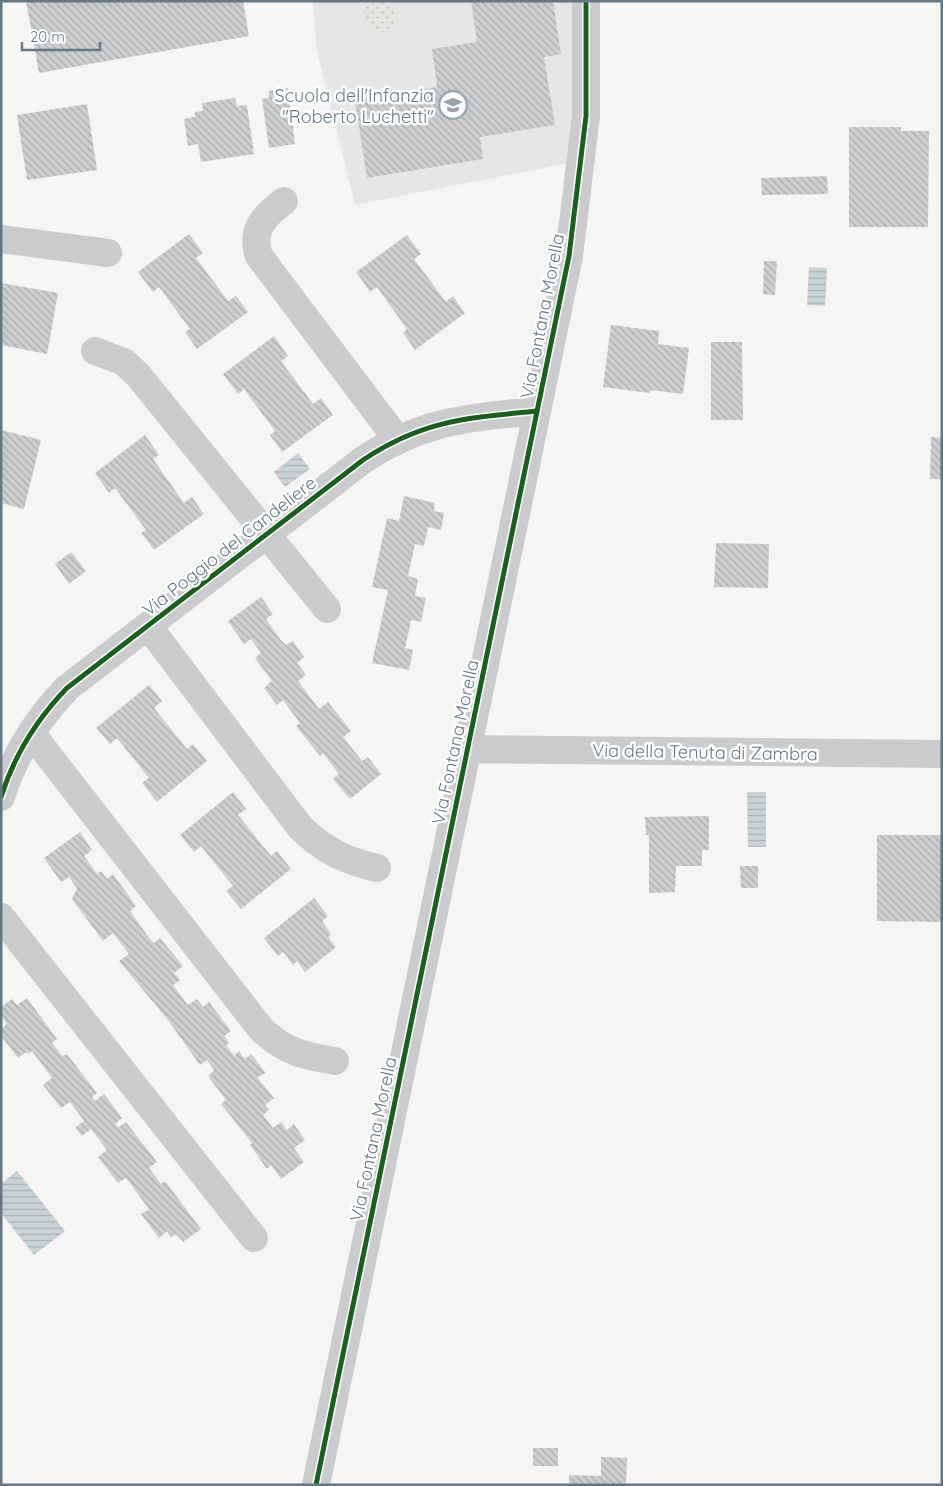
<svg xmlns="http://www.w3.org/2000/svg" width="943" height="1486" viewBox="0 0 943 1486" font-family="Quicksand,sans-serif">
<style>
.built{fill:#e5e7e7}
.grass{fill:url(#grass-dots)}
.water{fill:url(#water-rules)}
.building{fill:url(#building-back-hatch)}
.lines{fill:none;stroke-linecap:round;stroke-linejoin:round}
.minor{stroke:#cacbcc;stroke-width:28}
.cycleway-casing{stroke:#fff;stroke-width:8}
.cycleway{stroke:#1b5e20;stroke-width:5}
.labels{text-anchor:middle;dominant-baseline:central;stroke-width:5;stroke-linejoin:round;paint-order:stroke}
.poi-label{font-size:18px;fill:#667784;stroke:#fff;text-anchor:end}
.street-label{font-size:18px;fill:#667784;stroke:#fff}
</style>
<defs>
<pattern id="grass-dots" width="8" height="8" patternUnits="userSpaceOnUse" patternTransform="scale(1.25)"><rect width="8" height="8" fill="#e4e7e1"/><path d="M2 2h.1M6 6h.1" fill="none" stroke="#bdc0bc" stroke-width="1.8" stroke-linecap="round"/></pattern>
<pattern id="water-rules" width="6" height="5" patternUnits="userSpaceOnUse" patternTransform="scale(1.25)"><rect width="6" height="5" fill="#c9d2d4"/><path d="M0 2.5h6" fill="none" stroke="#a7afb2"/></pattern>
<pattern id="building-back-hatch" width="6" height="6" patternUnits="userSpaceOnUse" patternTransform="scale(1.25)"><rect width="6" height="6" fill="#cccecf"/><path d="M-1 5l2 2M0 0l6 6M5-1l2 2" fill="none" stroke="#a9acae"/></pattern>
</defs>
<rect width="100%" height="100%" fill="#f5f5f4"/>
<path class="built" d="M313,1H578L581,45L569,163L355,205L316,47Z"/>
<circle class="grass" cx="379" cy="16" r="16"/>
<g class="water">
<path d="M809,267L827,268L825,306L807,305Z"/>
<path d="M298,453L310,469L285,487L274,472Z"/>
<path d="M747,792H766V847H748Z"/>
<path d="M17,1171L65,1231L34,1255L1,1213V1184Z"/>
</g>
<g class="building">
<path d="M26,1H243L249,36L39,73Z"/>
<path d="M471,1H553L561,54L544,57L555,125L480,137L483,159L367,178L355,100L437,87L432,49L477,42Z"/>
<path d="M288,88L295,144L269,148L262,99L269,98V91Z"/>
<path d="M235,98L237,106L247,105L254,154L201,162L198,144L188,146L184,119L195,117V112L203,111L202,103Z"/>
<path d="M87,104L97,170L27,180L17,115Z"/>
<path d="M849,127H901V131H929L928,227H849Z"/>
<path d="M827,176L828,194L762,195L761,178Z"/>
<path d="M189,234L203,253L196,258L228,301L236,296L248,312L197,349L185,332L190,329L159,287L153,292L138,272Z"/>
<path d="M407,235L421,254L414,259L446,302L453,296L465,313L415,350L403,333L407,329L377,287L370,292L356,272Z"/>
<path d="M764,261H777L775,295L763,294Z"/>
<path d="M1,283L58,293L47,354L1,345Z"/>
<path d="M611,325L659,331L658,344L689,348L683,394L651,390L650,393L603,387Z"/>
<path d="M274,336L288,356L281,361L313,404L321,398L333,415L282,452L270,435L275,431L244,389L238,394L223,374Z"/>
<path d="M711,342H742L743,420H711Z"/>
<path d="M1,430L41,440L24,509L1,503Z"/>
<path d="M145,435L159,455L153,459L184,503L192,497L204,514L154,550L141,533L146,530L115,488L109,493L95,473Z"/>
<path d="M931,437L942,438V479H930Z"/>
<path d="M404,496L435,503L434,511L444,513L441,530L428,527L424,546L415,544L408,576L418,579L415,596L426,598L421,622L411,620L410,626L405,648L413,650L409,670L372,663L388,590L372,587L387,518L399,521Z"/>
<path d="M716,543L769,544L768,588L714,587Z"/>
<path d="M71,552L86,571L69,584L55,564Z"/>
<path d="M261,597L273,614L266,619L280,639L286,645L293,641L304,657L297,663L306,675L298,681L319,709L328,702L351,731L343,737L362,761L368,757L381,774L350,799L333,779L339,774L323,753L320,756L296,726L300,723L283,700L277,705L264,688L272,681L255,658L261,653L251,639L244,644L228,621Z"/>
<path d="M149,685L162,701L154,708L187,749L193,744L207,761L157,802L142,783L149,778L117,738L110,744L96,728Z"/>
<path d="M233,792L246,809L238,815L271,856L277,851L291,869L241,909L226,891L233,886L201,846L194,852L180,835Z"/>
<path d="M709,816V850H702V866H676L675,892L649,893V835H646L645,817Z"/>
<path d="M80,832L92,850L84,856L97,874L101,871L107,879L113,874L136,906L130,911L149,938L154,943L160,938L183,966L174,973L180,980L173,985L188,1005L197,999L203,1007L209,1002L231,1031L224,1036L229,1043L226,1045L234,1056L239,1051L245,1059L251,1054L266,1073L257,1077L274,1098L265,1105L269,1110L263,1115L273,1128L281,1122L287,1130L294,1124L305,1140L294,1148L304,1162L281,1179L271,1165L267,1169L250,1145L252,1143L221,1104L226,1100L208,1076L214,1070L207,1060L200,1065L168,1020L119,961L129,954L113,933L103,941L72,899L77,888L69,877L61,882L44,858Z"/>
<path d="M877,835H942V922L877,921Z"/>
<path d="M740,866H758V888H741Z"/>
<path d="M314,898L328,916L322,921L331,934L328,937L336,947L305,972L297,961L293,965L283,952L278,956L264,938Z"/>
<path d="M27,998L57,1039L52,1043L62,1056L67,1054L97,1093L92,1097L95,1101L104,1094L122,1118L115,1124L119,1127L126,1122L157,1162L149,1168L161,1184L165,1181L201,1229L183,1242L176,1234L171,1237L167,1231L159,1238L141,1214L149,1209L126,1178L118,1183L98,1157L107,1150L91,1129L82,1136L75,1128L84,1121L70,1102L61,1108L43,1085L52,1078L32,1051L28,1054L26,1052L18,1058L1,1036V1029L7,1024L1,1015V1007L12,999L17,1005Z"/>
<rect x="533" y="1448" width="25" height="18"/>
<path d="M601,1457L627,1458L626,1485H569V1475L601,1476Z"/>
</g>
<g class="lines">
<g class="minor">
<path d="M284,201C264,216 250,230 259,256L397,439"/>
<path d="M1,239L108,253"/>
<path d="M95,351L124,362L138,375L327,609"/>
<path d="M148,626L300,827C323,850 346,861 377,868"/>
<path d="M31,733L261,1029C285,1052 304,1056 335,1061"/>
<path d="M468,749L942,754"/>
<path d="M1,797C14,756 37,719 67,688L363,460C423,420 467,418 537,411"/>
<path d="M1,917L254,1238"/>
<path d="M316,1485L569,256L586,116V1"/>
</g>
<defs>
<g id="cycleway">
<path d="M1,797C14,756 37,719 67,688L363,460C423,420 467,418 537,411"/>
<path d="M316,1485L569,256L586,116V1"/>
</g>
</defs>
<use href="#cycleway" class="cycleway-casing"/>
<use href="#cycleway" class="cycleway"/>
</g>
<defs>
<symbol id="school-ring" viewBox="-11 -11 22 22"><circle r="9.5" fill="#fff" stroke="#98a3ab" stroke-width="1.5"/><path d="M0-5L7-2L0 1L-7-2ZM-4 1L0 2.5L4 1V4Q0 6-4 4Z" fill="#98a3ab"/></symbol>
</defs>
<g fill-rule="evenodd">
<use href="#school-ring" x="437" y="89" width="32" height="32"/>
</g>
<g class="labels">
<g class="poi-label">
<text x="434" y="95">Scuola dell'Infanzia<tspan x="434" dy="21">"Roberto Luchetti"</tspan></text>
</g>
<g class="street-label">
<text transform="translate(542 316) rotate(-79)">Via Fontana Morella</text>
<text transform="translate(229 546) rotate(-38)">Via Poggio del Candeliere</text>
<text transform="translate(455 742) rotate(-78)">Via Fontana Morella</text>
<text transform="translate(705 752) rotate(1)">Via della Tenuta di Zambra</text>
<text transform="translate(373 1139) rotate(-78)">Via Fontana Morella</text>
</g>
</g>
<rect width="943" height="1486" fill="none" stroke="#667784" stroke-width="5"/>
<path d="M22 42v8h78v-8" fill="none" stroke="#667784" stroke-width="2.5"/>
<text x="30" y="42" font-size="15" fill="#667784" stroke="#ffffff" stroke-width="4" paint-order="stroke">20 m</text>
</svg>
